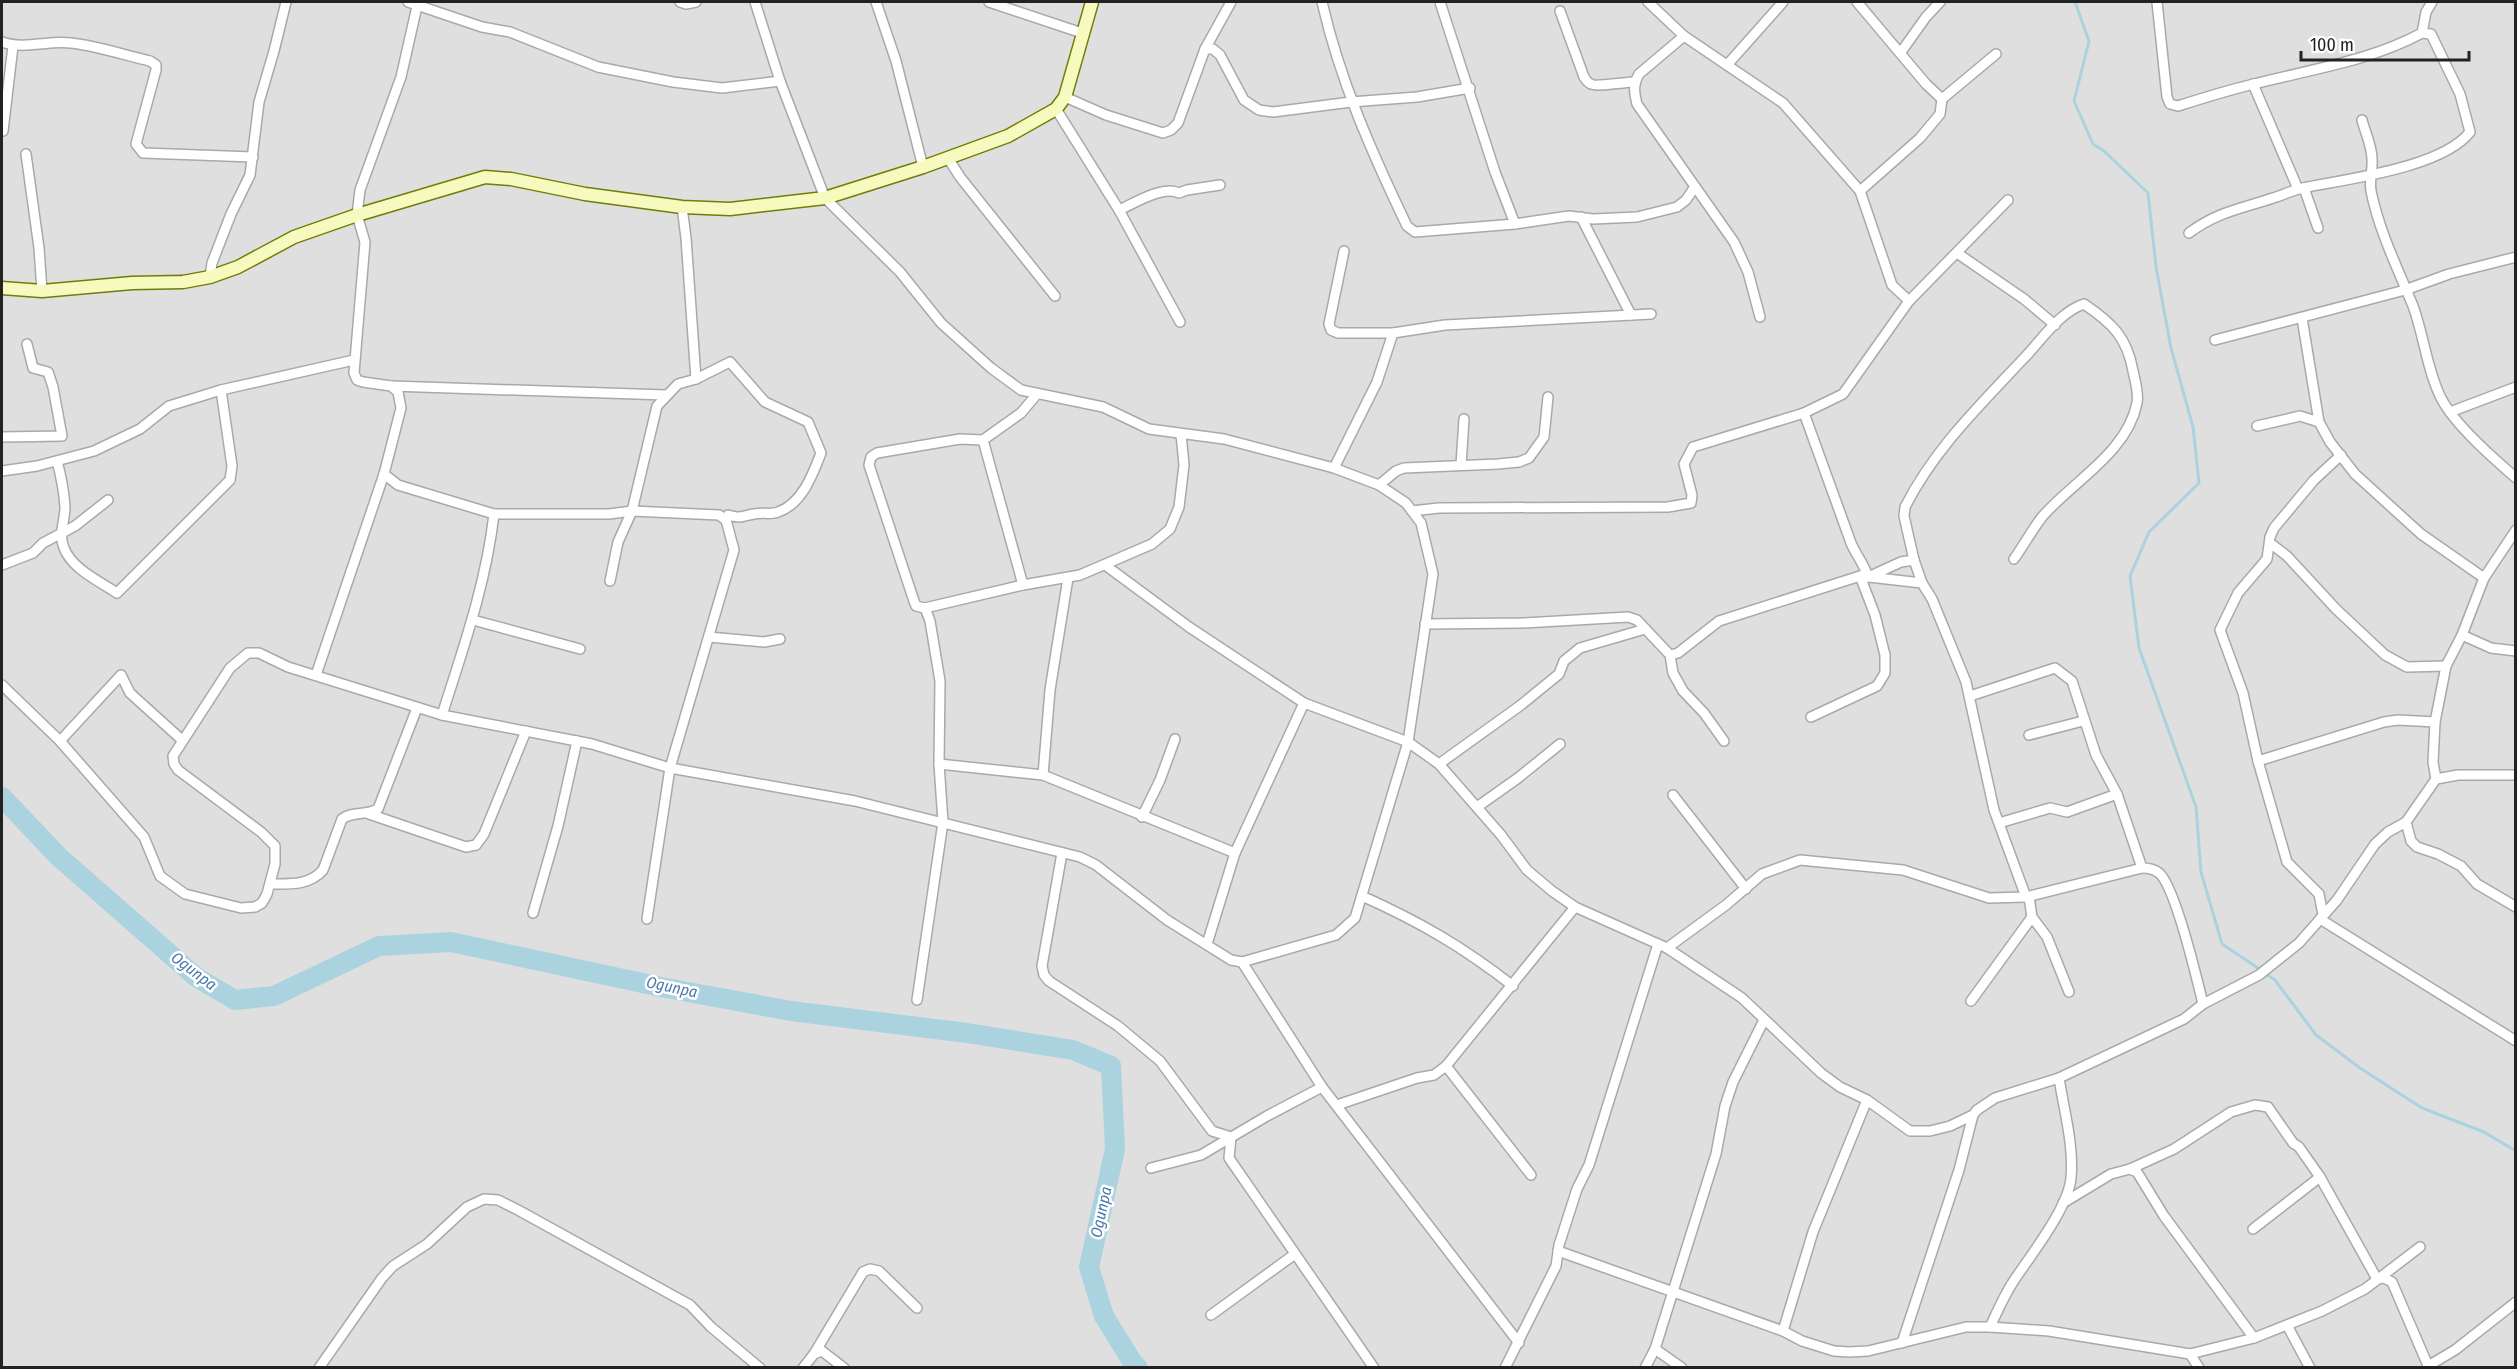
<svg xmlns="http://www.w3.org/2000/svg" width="2517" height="1369" viewBox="0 0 2517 1369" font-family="'Fira Sans Condensed',sans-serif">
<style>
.residential{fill:#e0dfdf}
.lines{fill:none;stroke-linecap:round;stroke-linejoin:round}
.stream{stroke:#aad3df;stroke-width:3}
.river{stroke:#aad3df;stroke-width:20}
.street-casing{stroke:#a9a9a9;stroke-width:12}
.secondary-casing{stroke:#707d05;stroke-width:15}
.street{stroke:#fff;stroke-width:9}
.secondary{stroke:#f7fabf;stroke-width:12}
.labels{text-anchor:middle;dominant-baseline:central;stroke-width:5;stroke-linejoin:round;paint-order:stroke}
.water-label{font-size:16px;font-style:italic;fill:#4a7aab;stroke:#fff}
</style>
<rect width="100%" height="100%" fill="#f2efe9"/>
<rect class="residential" x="2" y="2" width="2513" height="1365"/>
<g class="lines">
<g class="stream">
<path d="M2075,2L2089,41L2074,101L2093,144L2104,151L2148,193L2156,267L2171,348L2193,427L2199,483L2149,532L2130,576L2139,648L2196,807L2201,872L2222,944L2261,970"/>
<path d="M2266,974L2275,980L2316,1035L2360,1068L2422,1108L2484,1132L2516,1151"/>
</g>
<path class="river" d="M2,797L59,857L196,977L235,1000L274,996L379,946L451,942L661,987L791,1011L967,1033L1073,1050L1111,1066L1115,1149L1089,1267L1104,1316L1133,1363L1138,1368"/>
<defs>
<g id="street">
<path d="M408,2L482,27L510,32L598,67L673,82L722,88L780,81"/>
<path d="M680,2L686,4L696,2"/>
<path d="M876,2L896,61L923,167"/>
<path d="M989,2L1082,33"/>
<path d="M1322,2C1340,81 1372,153 1407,226L1415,232L1515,224L1569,216L1593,219L1637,217L1677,207L1686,200L1694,188"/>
<path d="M1440,2L1495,172L1515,224"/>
<path d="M1648,2L1684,36L1783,103L1860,191L1892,285L1909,301"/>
<path d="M1857,2L1926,84L1942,99L1996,54"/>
<path d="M2157,2L2167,97L2170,104L2178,106C2203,98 2229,90 2254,84C2312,69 2370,61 2422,33L2431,34L2460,94L2470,132C2442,168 2346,179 2303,188C2293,190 2283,195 2273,198C2240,209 2217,212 2189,233"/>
<path d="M1560,11L1584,77C1586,80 1588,83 1591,84C1595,87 1626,82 1634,82"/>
<path d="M2422,33L2426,12L2432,2"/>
<path d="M1684,36L1639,74C1633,85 1634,92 1637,104L1734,242L1748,272L1760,317"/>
<path d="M2,42C25,50 48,40 71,43C98,46 124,55 150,61L156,65V70L136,144L143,153L253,157"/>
<path d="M1205,49H1213L1220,55L1244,100L1259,110L1273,112L1351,102L1417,97L1470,88"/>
<path d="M1901,52L1926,17L1940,2"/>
<path d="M1727,65L1783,2"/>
<path d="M2253,84L2298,189"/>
<path d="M1065,97L1106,115L1163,133L1171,130L1178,123L1205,49L1231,2"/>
<path d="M1056,109L1119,210L1180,322"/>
<path d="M2362,120C2365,132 2372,146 2372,159C2373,171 2369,179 2371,191C2379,231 2398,269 2413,306C2424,336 2427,370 2441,398C2455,425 2493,458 2516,478"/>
<path d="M3,131L13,46"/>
<path d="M26,154L39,248L42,291"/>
<path d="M948,158L960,177L1055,296"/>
<path d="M2304,188L2318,228"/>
<path d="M1860,191L1920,138L1940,114L1942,99"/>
<path d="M682,207L686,238L696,379"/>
<path d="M1119,210C1135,203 1163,185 1179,193L1187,190L1220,185"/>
<path d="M1581,217L1631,315"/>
<path d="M1344,251L1329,324L1331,330L1338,333H1393L1445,325L1651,314"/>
<path d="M1957,253L2024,299L2055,325"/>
<path d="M210,277L212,263L231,214L250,175L259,102L274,51L286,2"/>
<path d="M2302,318L2319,422L2330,442L2355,474L2421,534L2484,578"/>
<path d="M2215,340L2405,290L2449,274L2516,257"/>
<path d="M391,386L666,395"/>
<path d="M2450,412L2516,387"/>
<path d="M1804,413L1851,543C1856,555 1864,564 1868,577"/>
<path d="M2257,426L2300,416L2319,422"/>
<path d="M2,437L62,436L53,387L48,372L33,368L27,344"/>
<path d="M983,440L1023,585"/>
<path d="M57,461C61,476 64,491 65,507C65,521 58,534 64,548C72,569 99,581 117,593L230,480L232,466L221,390"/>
<path d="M1461,465L1464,419"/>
<path d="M1334,468L1377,382L1393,333"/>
<path d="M2,471L37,466L94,451L140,429L169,406L221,390L354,360"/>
<path d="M384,474L398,485L494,514H609L632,511L719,515L726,520L734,550L670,768L647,919"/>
<path d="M1379,485L1396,471L1404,468L1498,464L1519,462L1529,458L1544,437L1548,397"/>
<path d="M1412,511L1439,508L1668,507L1691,503L1692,495L1684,464L1693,447L1804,413L1843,394L1909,301L2008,200"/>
<path d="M2270,543L2287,556L2336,609L2385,655L2407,667L2446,666"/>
<path d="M1914,560L1922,583"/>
<path d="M2,565L33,553L43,543L75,526L108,500"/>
<path d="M1105,565L1189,627L1304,703L1408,742L1439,764L1501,835L1527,870L1552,891L1575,907L1667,948L1742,998L1821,1073L1840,1087L1867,1100L1910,1131H1930L1950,1126L1973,1115L1977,1110L1995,1098L2059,1078L2184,1019L2203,1004L2259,975L2299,943L2337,900L2375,844L2388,832L2406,822L2436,779L2458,775H2516"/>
<path d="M1868,577L1901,562L1914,560L1904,516L1905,507C1935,448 1981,404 2026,356C2043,338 2060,312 2084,304C2112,323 2127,337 2133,371C2135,381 2139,393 2137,403C2127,453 2073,481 2042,517C2032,530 2024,545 2014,559"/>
<path d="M610,581L618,542L632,511L657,406L678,384L696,379L730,362L765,402L808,422L821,453C813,474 802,504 778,512C771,515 762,512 754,514C741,516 742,519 728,515L726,520"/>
<path d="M925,608L1023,585L1080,575L1152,544L1170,529L1179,507L1184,465L1181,434"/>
<path d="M473,620L580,649"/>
<path d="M1425,624L1522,623L1628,617L1637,620L1670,655L1673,673L1683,691L1704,713L1724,741"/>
<path d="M2462,635L2491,648L2516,651"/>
<path d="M709,637L764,642L780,639"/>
<path d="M1670,655L1678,653L1719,621L1860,576L1922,583L1932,599L1966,682L1994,810L2026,897"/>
<path d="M316,675L384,474L401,408L398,392L391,386L363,382L357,380L354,373L365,242L357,215L360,190L401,77L418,2"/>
<path d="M2,685L60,741L144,837L160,876L185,894L241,908L255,907L262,903L267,894L275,864V846L261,832L178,770L174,764L173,756L230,668L248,653H259L288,667L442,715L592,744L670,768L855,801L1080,857L1096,865L1167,920L1231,960L1242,962L1336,935L1355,918L1408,742L1433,574L1421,523L1406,503L1379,485L1334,468L1224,439L1149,429L1103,407L1021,390L991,368L941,323L900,272L825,198L780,81L755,2"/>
<path d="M1970,696L2055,668L2072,681L2096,755L2117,794L2142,868C2148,868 2154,869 2159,873C2175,886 2197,979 2203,1004"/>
<path d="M442,715C463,649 486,584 494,514"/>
<path d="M1811,717L1877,686L1885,673V655L1875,615L1860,576"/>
<path d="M2029,735L2083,721"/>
<path d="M60,741L121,675L130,693L182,740"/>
<path d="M2258,761L2384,722L2398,720L2435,722"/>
<path d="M939,764L1043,775L1235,853"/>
<path d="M1439,764L1521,705L1559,674L1564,661L1580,648L1645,629"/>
<path d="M1043,775L1050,690L1068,578"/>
<path d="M2436,779L2433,762L2435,722L2446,666L2462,635L2484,578L2516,530"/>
<path d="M1673,795L1746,889"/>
<path d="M1477,807L1518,778L1560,744"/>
<path d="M369,814L466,847L476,845L484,834L526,731"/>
<path d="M1142,817L1160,780L1175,739"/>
<path d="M2406,822L2411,841L2417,847L2438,854L2461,866L2477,884L2516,907"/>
<path d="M1999,823L2050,808L2067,812L2117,794"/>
<path d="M1062,853L1042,966L1044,975L1049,981L1118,1026L1160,1061L1212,1131L1231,1137L1229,1158L1374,1368"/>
<path d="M270,884C289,884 309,886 323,870L342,819C352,811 366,816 378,809L417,708"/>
<path d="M1362,896C1420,922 1463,947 1513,986"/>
<path d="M2029,897L2032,917L2047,937L2069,992"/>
<path d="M533,913L558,826L577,741"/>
<path d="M2323,915L2319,894L2287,862L2258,761L2243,693L2220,630L2238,593L2267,559L2270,537L2274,528L2314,480L2341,455"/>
<path d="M2320,919L2516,1041"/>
<path d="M1207,944L1235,853L1304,703"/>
<path d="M1667,948L1726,905L1762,874L1800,860L1903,870L1989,898L2026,897L2142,868"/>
<path d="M1242,962L1322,1087L1519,1343"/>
<path d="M917,1000L943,822L939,764L940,681L930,621L925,608L916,606L914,601L869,465L871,457L877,453L960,439L983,440L1021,413L1037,394"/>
<path d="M1971,1001L2032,917"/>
<path d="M1446,1066L1531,1175"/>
<path d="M1337,1105L1417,1078L1434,1075L1446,1066L1575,907"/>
<path d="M1151,1168L1201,1155L1267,1116L1322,1087"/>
<path d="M2130,1169L2137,1172L2164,1216L2254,1338"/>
<path d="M2063,1203L2111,1174L2130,1169L2174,1149L2231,1112L2255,1105L2268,1107L2293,1143L2299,1147L2320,1177L2377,1279L2384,1278L2392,1282L2429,1368"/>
<path d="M2253,1229L2320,1177"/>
<path d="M1558,1251L1783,1331L1802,1341L1834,1351L1849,1352L1868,1351L1966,1327H1990L2049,1331L2190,1354L2254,1338L2322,1311L2365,1289L2420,1247"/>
<path d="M1211,1315L1295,1254"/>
<path d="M2287,1325L2310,1368"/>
<path d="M1990,1327C1997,1312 2004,1296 2013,1282C2030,1256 2068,1209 2071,1178C2074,1145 2064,1111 2059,1078"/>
<path d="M1783,1331L1813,1232L1867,1100"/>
<path d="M1902,1343L1959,1170L1973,1115"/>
<path d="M1655,1349L1682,1368"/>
<path d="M814,1354L863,1272L870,1269L879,1271L917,1308"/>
<path d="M2190,1354L2199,1368"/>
<path d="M2428,1366L2455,1350L2516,1302"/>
<path d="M319,1368L382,1278L393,1266L427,1244L467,1207L484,1199L498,1200L518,1210L690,1305L711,1327L760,1368"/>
<path d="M803,1368L814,1354L822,1351L844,1368"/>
<path d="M1505,1368L1556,1266L1559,1245L1577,1189L1589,1165L1658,944"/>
<path d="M1645,1368L1655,1349L1716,1154L1725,1106L1733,1082L1764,1020"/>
</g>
<path id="secondary" d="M2,288L42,291L132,283L183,282L210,277L238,267L294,237L357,215L485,177L511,179L585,194L682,207L730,209L825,198L923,167L1008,136L1056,109L1065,97L1092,2"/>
</defs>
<use href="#street" class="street-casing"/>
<use href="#secondary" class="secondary-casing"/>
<use href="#street" class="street"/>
<use href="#secondary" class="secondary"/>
</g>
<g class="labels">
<g class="water-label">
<text transform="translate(194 971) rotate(37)">Ogunpa</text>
<text transform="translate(672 987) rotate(12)">Ogunpa</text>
<text transform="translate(1101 1212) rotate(-78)">Ogunpa</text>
</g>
</g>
<rect width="2517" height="1369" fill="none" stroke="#222222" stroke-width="6"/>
<path d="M2301 51v9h168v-9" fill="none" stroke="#222222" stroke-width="3"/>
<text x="2310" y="51" font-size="18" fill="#222222" stroke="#ffffff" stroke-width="4.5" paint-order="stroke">100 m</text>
</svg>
